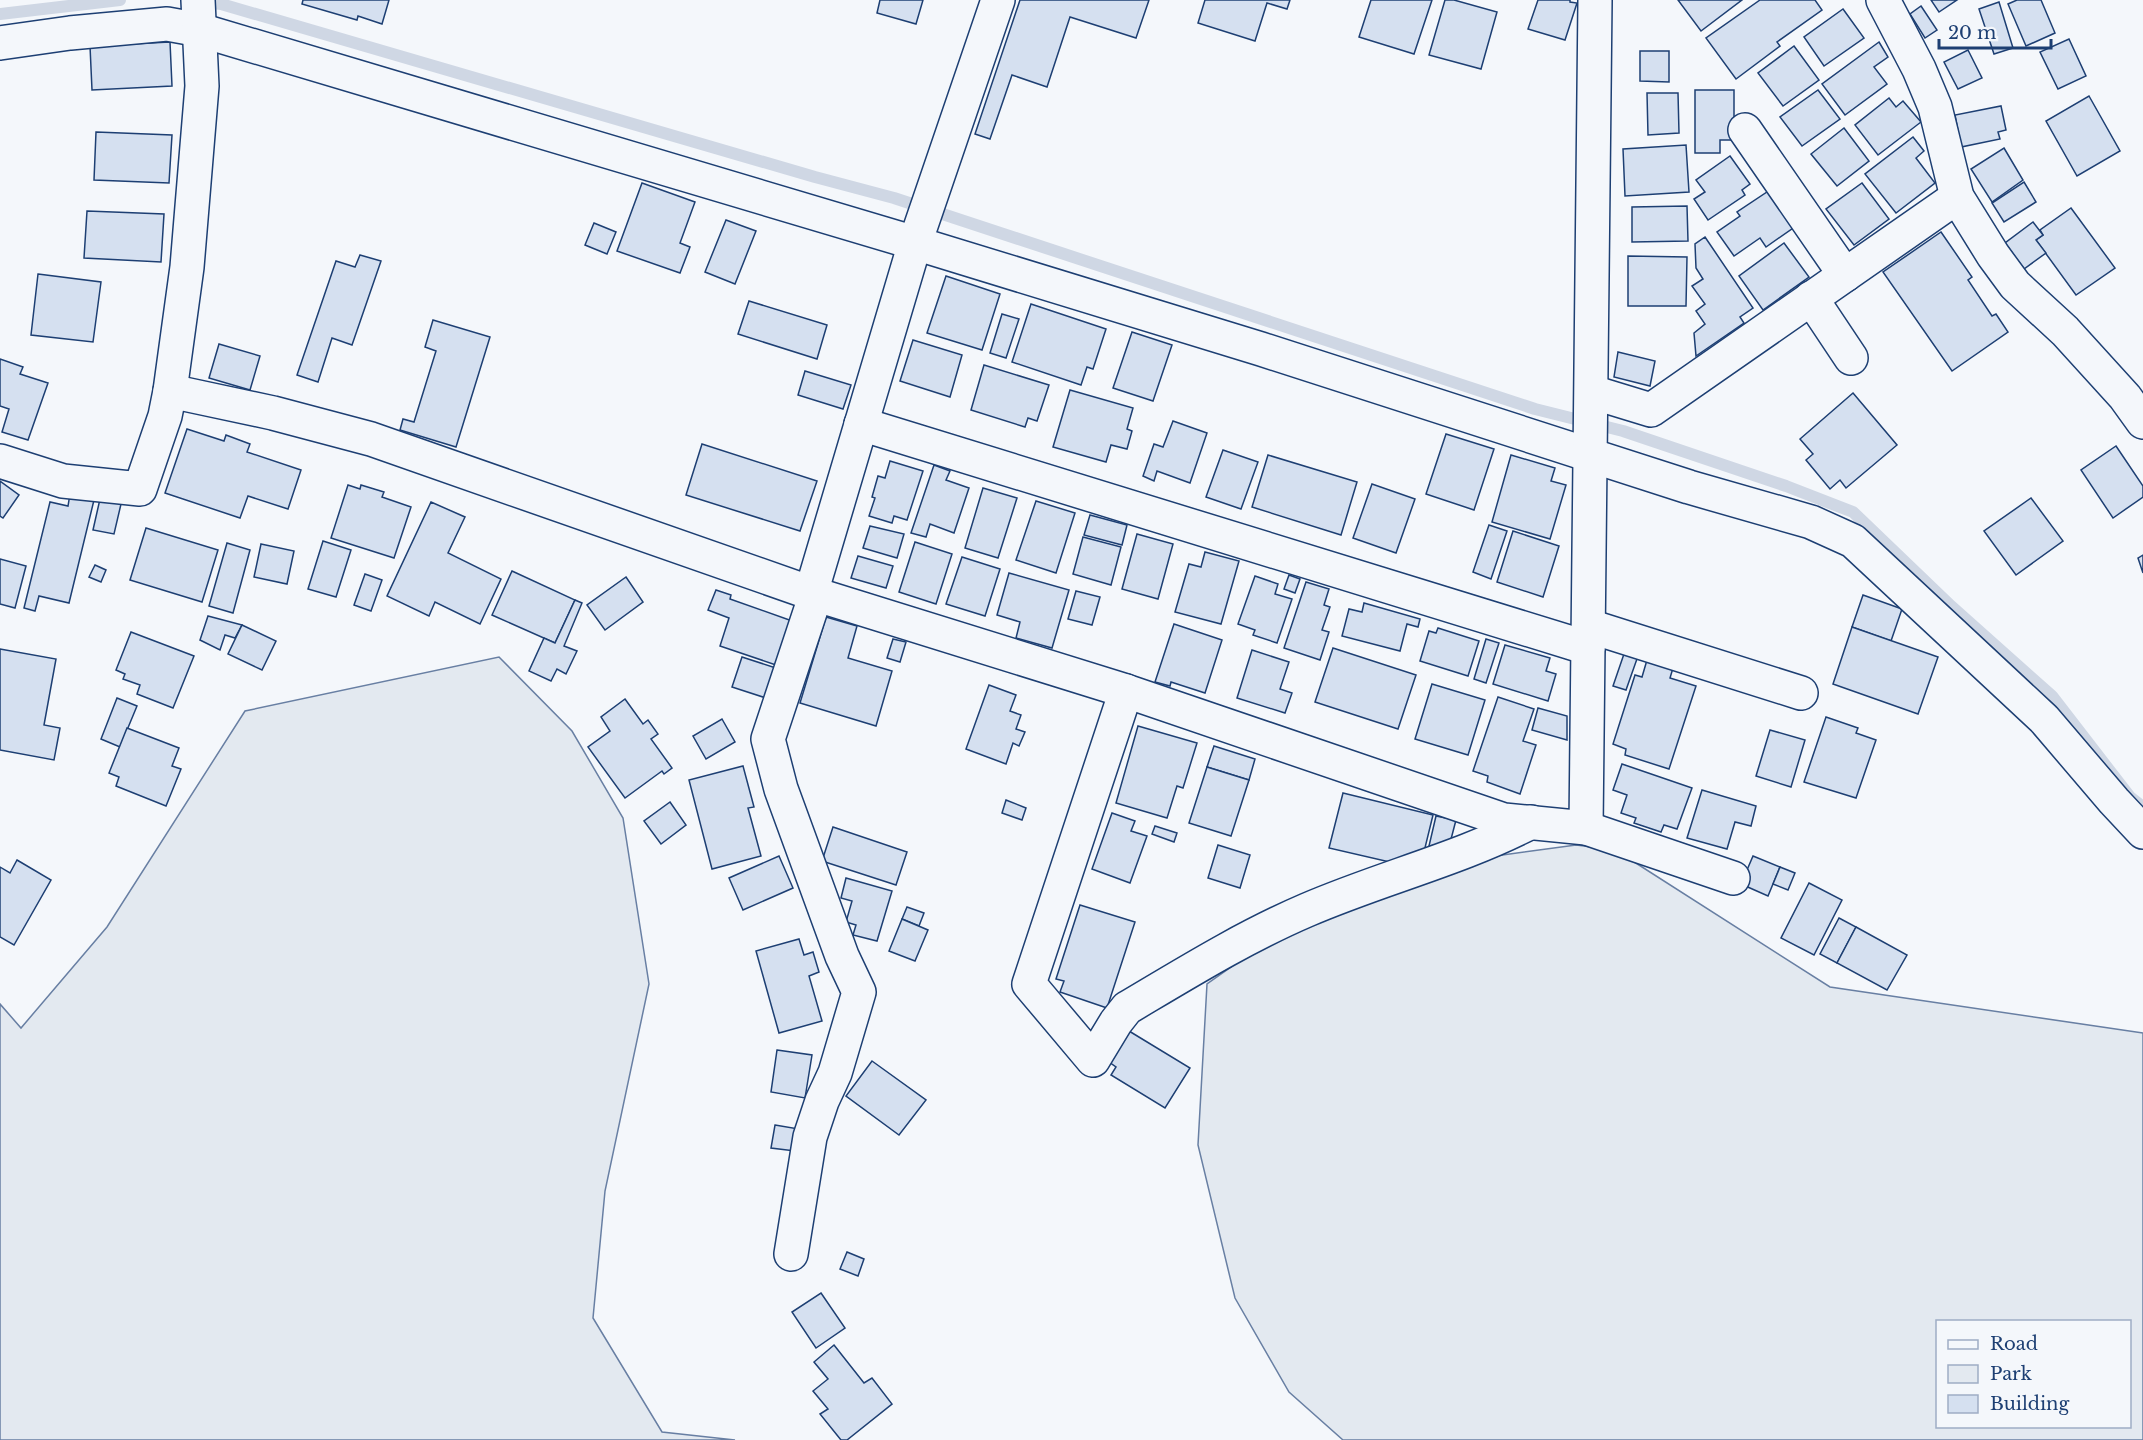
<svg xmlns="http://www.w3.org/2000/svg" width="2143" height="1440" viewBox="0 0 2143 1440" font-family="'Libre Baskerville',serif">
<style>
.green{fill:#e3e9f0;stroke:#687fa3;stroke-width:1.5;fill-rule:evenodd}
.lines{fill:none;stroke-linecap:round;stroke-linejoin:round}
.stream{stroke:#cfd7e4;stroke-width:12}
.building{fill:#d5e0f0;stroke:#1d3f73;stroke-width:1.5}
.minor-casing{stroke:#1d3f73;stroke-width:36}
.minor{stroke:#f4f7fb;stroke-width:33}
</style>
<rect width="100%" height="100%" fill="#f4f7fb"/>
<g class="green">
<path d="M499,657L572,731L623,818L649,984L605,1191L593,1318L662,1432L735,1440H0V1004L21,1028L107,927L245,711Z"/>
<path d="M1576,845L1608,849L1628,858L1830,987L2143,1033V1440H1343L1289,1392L1235,1298L1198,1145L1207,984L1254,951L1337,905L1488,857ZM1938,1322H2130V1426H1938Z"/>
</g>
<g class="lines">
<g class="stream">
<path d="M198,1L221,4L815,177L894,198L1535,409L1623,431L1786,486L1853,512L1951,606L2052,696L2130,797L2143,807"/>
<path d="M0,14L120,0"/>
</g>
</g>
<g class="building">
<path d="M303,0H389L382,24L358,16L357,20L302,4Z"/>
<path d="M880,0H923L916,24L877,13Z"/>
<path d="M1020,0H1149L1136,38L1070,17L1047,87L1012,75L990,139L975,134Z"/>
<path d="M1205,0H1290L1287,9L1267,3L1255,41L1198,23Z"/>
<path d="M1371,0H1432L1414,54L1359,37Z"/>
<path d="M1445,0H1454L1497,12L1481,69L1429,55Z"/>
<path d="M1538,0H1570V2L1577,3L1565,40L1528,29Z"/>
<path d="M1678,0H1742L1701,31Z"/>
<path d="M1760,0H1815L1822,10L1777,42L1780,46L1736,79L1706,38Z"/>
<path d="M1931,0H1957L1939,12Z"/>
<path d="M2017,0H2041L2055,33L2026,46L2008,4Z"/>
<path d="M1999,2L2013,48L1994,54L1979,9Z"/>
<path d="M1921,6L1937,30L1925,38L1910,14Z"/>
<path d="M1843,9L1864,38L1824,66L1804,37Z"/>
<path d="M2069,39L2086,76L2058,89L2040,52Z"/>
<path d="M170,42L172,86L92,90L90,46Z"/>
<path d="M1879,42L1888,57L1874,67L1887,84L1845,115L1822,84Z"/>
<path d="M1794,46L1819,80L1783,106L1758,73Z"/>
<path d="M1968,50L1982,78L1958,89L1944,62Z"/>
<path d="M1640,51H1669V82L1640,81Z"/>
<path d="M1695,90H1734V140H1720V153H1695Z"/>
<path d="M1818,90L1840,119L1802,146L1780,117Z"/>
<path d="M1647,93H1678L1679,133L1648,135Z"/>
<path d="M2089,96L2120,151L2077,176L2046,121Z"/>
<path d="M1889,98L1896,107L1903,101L1921,122L1878,155L1855,125Z"/>
<path d="M2001,106L2006,130L1998,132L2000,139L1961,147L1955,115Z"/>
<path d="M1844,128L1869,161L1837,186L1811,154Z"/>
<path d="M96,132L172,135L169,183L94,180Z"/>
<path d="M1913,137L1924,151L1916,158L1935,183L1896,213L1865,174Z"/>
<path d="M1686,145L1689,192L1625,196L1623,149Z"/>
<path d="M2004,148L2023,180L1992,202L1971,169Z"/>
<path d="M1730,156L1750,184L1742,190L1745,195L1708,220L1694,199L1705,192L1696,180Z"/>
<path d="M2024,182L2036,202L2004,222L1992,203Z"/>
<path d="M642,183L695,202L680,243L690,247L680,273L617,251Z"/>
<path d="M1862,183L1889,219L1854,245L1826,209Z"/>
<path d="M1770,190L1796,226L1766,247L1760,238L1734,256L1717,232L1740,216L1737,212Z"/>
<path d="M1687,206L1688,241L1632,242V207Z"/>
<path d="M2071,208L2115,268L2076,295L2036,240L2043,235L2040,230Z"/>
<path d="M87,211L164,214L161,262L84,258Z"/>
<path d="M726,220L756,231L735,284L705,272Z"/>
<path d="M2033,222L2043,235L2036,240L2046,253L2024,269L2005,243Z"/>
<path d="M594,223L616,232L607,254L585,245Z"/>
<path d="M1941,232L1972,277L1968,280L1992,316L1996,314L2008,332L1952,371L1883,272Z"/>
<path d="M1705,237L1753,308L1740,317L1744,323L1696,356L1694,333L1705,324L1696,311L1705,304L1692,286L1703,279L1696,268L1695,244Z"/>
<path d="M1784,243L1809,277L1763,310L1739,276Z"/>
<path d="M360,255L381,261L352,345L332,338L318,382L297,375L336,261L355,267Z"/>
<path d="M1628,256L1687,257L1686,306H1628Z"/>
<path d="M38,274L101,282L93,342L31,335Z"/>
<path d="M946,276L1000,294L982,350L927,333Z"/>
<path d="M749,301L827,325L817,359L738,334Z"/>
<path d="M1031,304L1106,329L1093,369L1087,367L1081,385L1012,362Z"/>
<path d="M1002,314L1019,319L1006,358L990,353Z"/>
<path d="M433,320L490,337L456,447L400,430L403,419L414,422L436,351L425,347Z"/>
<path d="M1132,332L1172,345L1153,401L1113,388Z"/>
<path d="M913,340L962,355L950,397L900,381Z"/>
<path d="M219,344L260,356L250,390L209,378Z"/>
<path d="M1618,352L1655,361L1650,386L1614,377Z"/>
<path d="M0,359L23,367L20,374L48,383L28,440L2,432L9,409L0,406Z"/>
<path d="M984,365L1049,385L1037,421L1028,418L1025,427L971,410Z"/>
<path d="M805,371L851,385L843,409L798,395Z"/>
<path d="M1070,390L1133,408L1127,429L1132,431L1127,449L1111,445L1106,462L1053,447Z"/>
<path d="M1853,393L1897,445L1846,488L1840,480L1830,489L1806,460L1813,454L1800,439Z"/>
<path d="M1173,421L1207,433L1190,483L1157,471L1154,481L1143,476L1154,444L1163,447Z"/>
<path d="M187,429L224,441L226,435L250,444L247,452L301,470L288,509L248,496L240,518L165,493Z"/>
<path d="M1446,434L1494,449L1474,510L1426,494Z"/>
<path d="M702,444L817,481L800,531L686,495Z"/>
<path d="M2116,446L2143,486V497L2113,518L2081,470Z"/>
<path d="M1223,450L1258,462L1241,509L1206,497Z"/>
<path d="M1268,455L1357,482L1341,535L1252,507Z"/>
<path d="M1511,455L1555,468L1551,481L1566,485L1550,539L1492,522Z"/>
<path d="M890,461L923,471L907,520L894,516L892,523L869,516L875,498L872,497L878,476L885,478Z"/>
<path d="M934,465L950,471L946,480L969,488L954,533L930,524L926,537L911,533Z"/>
<path d="M0,481L19,495L3,518L0,516Z"/>
<path d="M1372,484L1415,499L1396,553L1353,538Z"/>
<path d="M348,485L360,489L361,485L384,492L382,497L411,507L394,558L331,538Z"/>
<path d="M983,488L1017,498L998,558L965,548Z"/>
<path d="M70,494L94,500L69,603L39,596L35,611L24,608L50,502L68,506Z"/>
<path d="M2031,498L2063,541L2016,575L1984,531Z"/>
<path d="M100,499L121,504L114,534L93,530Z"/>
<path d="M1036,501L1075,513L1056,573L1016,560Z"/>
<path d="M431,502L465,517L448,553L501,579L480,624L435,602L429,616L387,596Z"/>
<path d="M1090,515L1127,525L1122,545L1084,535Z"/>
<path d="M1489,525L1507,531L1491,579L1473,572Z"/>
<path d="M870,526L904,534L897,558L863,548Z"/>
<path d="M146,528L218,550L202,602L130,580Z"/>
<path d="M1513,531L1559,546L1543,597L1497,582Z"/>
<path d="M1137,534L1173,544L1158,599L1122,589Z"/>
<path d="M1083,537L1121,547L1111,585L1073,574Z"/>
<path d="M323,541L351,550L336,597L308,589Z"/>
<path d="M915,542L952,554L936,604L899,592Z"/>
<path d="M227,543L250,550L233,613L209,606Z"/>
<path d="M261,544L294,551L287,584L254,577Z"/>
<path d="M1205,552L1239,561L1221,624L1175,612L1189,564L1201,567Z"/>
<path d="M2143,555V573L2138,558Z"/>
<path d="M858,556L893,566L886,588L851,578Z"/>
<path d="M962,557L1000,569L985,616L946,604Z"/>
<path d="M0,559L26,566L15,608L0,604Z"/>
<path d="M95,565L106,570L101,582L89,577Z"/>
<path d="M512,571L575,600L555,643L492,615Z"/>
<path d="M1009,573L1069,590L1052,648L1016,638L1020,622L997,615Z"/>
<path d="M365,574L382,580L371,611L354,605Z"/>
<path d="M1289,575L1300,579L1295,593L1284,589Z"/>
<path d="M1255,576L1278,584L1275,594L1292,599L1277,643L1253,635L1255,630L1238,624Z"/>
<path d="M626,577L643,602L605,630L587,605Z"/>
<path d="M1306,582L1329,589L1324,605L1330,607L1322,630L1329,632L1320,660L1284,648Z"/>
<path d="M716,590L731,595L730,599L795,622L779,666L720,646L729,618L708,610Z"/>
<path d="M1076,591L1100,597L1092,625L1068,619Z"/>
<path d="M1863,595L1902,609L1891,641L1852,627Z"/>
<path d="M575,600L582,603L564,646L577,651L566,674L557,669L551,681L529,671L544,638L555,643Z"/>
<path d="M1364,603L1420,619L1418,627L1407,624L1400,651L1342,636L1349,609L1362,612Z"/>
<path d="M208,616L242,625L235,638L225,635L220,650L200,640Z"/>
<path d="M826,617L857,626L848,658L892,671L876,726L800,703Z"/>
<path d="M1174,624L1222,640L1205,693L1171,682L1170,686L1155,682Z"/>
<path d="M242,625L276,641L262,670L228,654Z"/>
<path d="M1852,627L1938,657L1918,714L1833,684Z"/>
<path d="M1438,628L1479,641L1468,676L1420,661L1429,631L1436,633Z"/>
<path d="M131,632L194,656L173,708L137,694L140,685L123,679L125,674L116,670Z"/>
<path d="M893,639L906,642L900,662L887,658Z"/>
<path d="M1486,639L1499,643L1486,683L1474,679Z"/>
<path d="M1505,645L1550,658L1546,671L1556,674L1548,701L1493,684Z"/>
<path d="M1333,648L1416,675L1398,729L1315,702Z"/>
<path d="M0,649L56,659L44,725L60,728L54,760L0,750Z"/>
<path d="M1252,650L1289,662L1280,689L1292,693L1285,713L1237,698Z"/>
<path d="M1625,651L1638,656L1626,690L1613,686Z"/>
<path d="M742,657L779,669L769,699L732,687Z"/>
<path d="M1647,660L1673,668L1670,678L1696,686L1669,769L1625,755L1626,749L1613,744L1635,675L1642,677Z"/>
<path d="M1432,684L1485,700L1468,755L1415,739Z"/>
<path d="M989,685L1016,695L1010,711L1021,715L1016,729L1025,732L1019,746L1013,743L1006,764L966,749Z"/>
<path d="M1498,697L1534,709L1523,741L1536,745L1520,794L1487,782L1488,776L1473,771Z"/>
<path d="M117,698L137,706L120,747L101,739Z"/>
<path d="M625,699L643,724L648,720L658,734L651,739L672,768L664,774L662,771L625,798L588,747L610,731L601,717Z"/>
<path d="M1538,708L1567,716V740L1532,730Z"/>
<path d="M1826,717L1858,728L1856,733L1876,740L1856,798L1804,782Z"/>
<path d="M722,719L735,742L706,759L693,736Z"/>
<path d="M1138,726L1197,743L1183,788L1177,786L1167,818L1116,803Z"/>
<path d="M127,728L179,748L172,766L181,769L166,806L116,786L119,777L109,773Z"/>
<path d="M1770,730L1805,740L1791,787L1756,776Z"/>
<path d="M1214,746L1255,759L1249,780L1207,767Z"/>
<path d="M1622,764L1692,788L1677,829L1664,825L1661,832L1634,823L1636,818L1621,813L1627,795L1613,790Z"/>
<path d="M743,766L754,807L748,808L761,856L712,869L689,780Z"/>
<path d="M1207,767L1249,780L1231,836L1189,823Z"/>
<path d="M1702,790L1756,806L1751,826L1735,822L1727,849L1687,838Z"/>
<path d="M1343,793L1433,815L1423,856L1394,863L1329,848Z"/>
<path d="M1006,800L1026,808L1022,820L1002,813Z"/>
<path d="M670,802L686,825L661,844L644,821Z"/>
<path d="M1112,813L1135,821L1131,831L1147,836L1130,883L1092,869Z"/>
<path d="M1436,816L1456,820L1450,843L1429,846Z"/>
<path d="M1155,826L1177,833L1174,842L1152,834Z"/>
<path d="M833,827L907,852L896,885L822,861Z"/>
<path d="M1218,845L1250,855L1240,888L1208,878Z"/>
<path d="M779,856L793,888L743,910L729,878Z"/>
<path d="M1753,856L1780,867L1768,896L1741,884Z"/>
<path d="M17,860L51,880L14,945L0,937V867L10,873Z"/>
<path d="M1780,867L1795,873L1788,890L1773,884Z"/>
<path d="M846,878L892,891L877,941L853,935L856,925L846,922L852,901L841,898Z"/>
<path d="M1809,883L1842,900L1814,955L1781,938Z"/>
<path d="M1080,905L1135,922L1107,1008L1060,992L1064,981L1056,979Z"/>
<path d="M907,907L924,913L919,926L902,919Z"/>
<path d="M1839,918L1856,927L1837,963L1820,954Z"/>
<path d="M902,919L928,930L915,961L889,951Z"/>
<path d="M1856,927L1907,955L1887,990L1837,963Z"/>
<path d="M799,939L804,955L813,952L819,972L809,976L822,1021L779,1033L756,951Z"/>
<path d="M1129,1031L1190,1068L1165,1108L1111,1075L1116,1067L1109,1062Z"/>
<path d="M777,1050L812,1055L805,1098L771,1092Z"/>
<path d="M872,1061L926,1100L899,1135L846,1096Z"/>
<path d="M775,1125L799,1129L795,1151L771,1148Z"/>
<path d="M847,1252L864,1259L858,1276L840,1269Z"/>
<path d="M821,1293L845,1328L816,1348L792,1312Z"/>
<path d="M834,1345L864,1383L872,1378L892,1404L847,1440H841L820,1414L828,1409L813,1391L828,1379L814,1362Z"/>
</g>
<g class="lines">
<defs>
<g id="minor">
<path d="M1883,0L1919,69L1935,107L1957,197L1993,255L2015,285L2065,331L2125,397L2143,422"/>
<path d="M0,43L70,33L167,24L200,30L915,243L1261,349L1689,487L1811,522L1853,541L2044,719L2114,801L2143,832"/>
<path d="M1745,130L1845,275"/>
<path d="M1811,298L1851,358"/>
<path d="M170,391L273,413L371,439L811,593L1126,691L1504,820L1586,828L1595,0"/>
<path d="M1592,392L1651,410L1957,197"/>
<path d="M861,424L1588,648"/>
<path d="M0,461L63,481L140,489L165,416L170,391L187,267L202,86L198,0"/>
<path d="M811,593L915,243L998,0"/>
<path d="M1589,626L1801,693"/>
<path d="M1126,691L1029,984L1093,1060L1116,1022L1127,1008C1186,973 1244,937 1307,910C1381,878 1460,859 1531,822"/>
<path d="M1586,828L1733,878"/>
<path d="M791,1254L810,1137L822,1101L835,1073L859,992L842,956L781,789L768,739L816,594"/>
</g>
</defs>
<use href="#minor" class="minor-casing"/>
<use href="#minor" class="minor"/>
</g>
<rect x="1936" y="1320" width="195" height="108" fill="#f4f7fb" stroke="#9eadc5" stroke-width="1.5"/>
<rect x="1948" y="1340" width="30" height="9" fill="#f4f7fb" stroke="#9eadc5" stroke-width="1.5"/>
<text x="1990" y="1350" font-size="18" fill="#1d3f73">Road</text>
<rect x="1948" y="1365" width="30" height="18" fill="#e3e9f0" stroke="#9eadc5" stroke-width="1.5"/>
<text x="1990" y="1380" font-size="18" fill="#1d3f73">Park</text>
<rect x="1948" y="1395" width="30" height="18" fill="#d5e0f0" stroke="#9eadc5" stroke-width="1.5"/>
<text x="1990" y="1410" font-size="18" fill="#1d3f73">Building</text>
<path d="M1939 39v9h112v-9" fill="none" stroke="#1d3f73" stroke-width="3"/>
<text x="1948" y="39" font-size="18" fill="#1d3f73" stroke="#f4f7fb" stroke-width="4.5" paint-order="stroke">20 m</text>
</svg>
